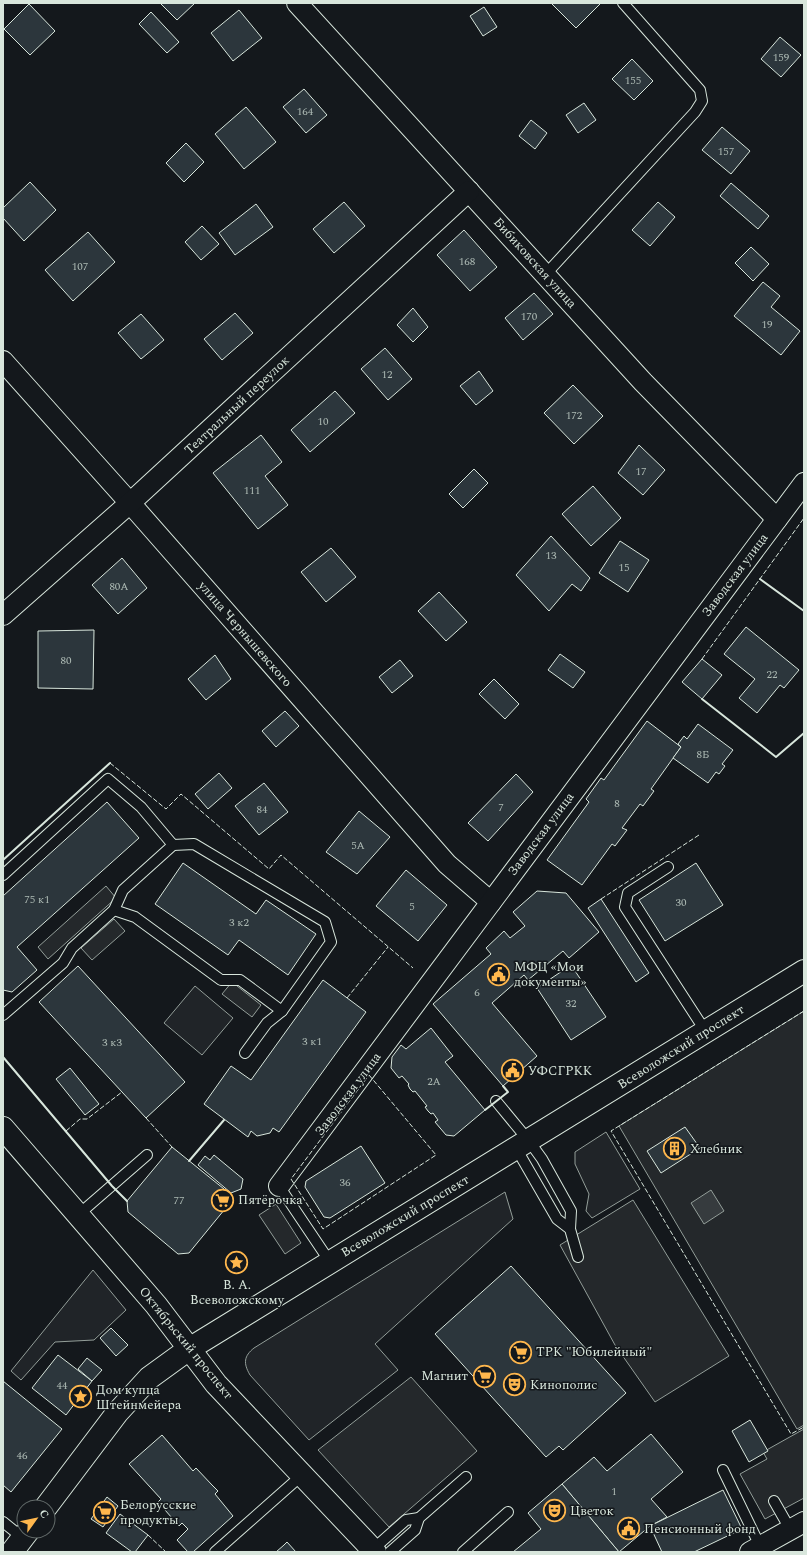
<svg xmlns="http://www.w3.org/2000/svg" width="807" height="1555" viewBox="0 0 807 1555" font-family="Spectral,serif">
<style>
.green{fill:#202428;stroke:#939e99}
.parking{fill:#24282b;stroke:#939e99}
.water{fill:#363b3e;stroke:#939e99}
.building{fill:#2c363c;stroke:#d8e6dc}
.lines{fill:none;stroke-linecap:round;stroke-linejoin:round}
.lane-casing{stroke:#d8e6dc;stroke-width:12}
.street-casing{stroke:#d8e6dc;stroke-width:22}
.secondary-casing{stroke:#d8e6dc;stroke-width:24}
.lane{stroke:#14181c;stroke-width:10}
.street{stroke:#14181c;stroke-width:20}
.secondary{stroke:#14181c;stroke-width:22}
.fence{stroke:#d8e6dc;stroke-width:1;stroke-dasharray:5 2;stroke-linecap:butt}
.wall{stroke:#d8e6dc;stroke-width:2}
.labels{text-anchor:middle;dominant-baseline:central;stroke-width:3;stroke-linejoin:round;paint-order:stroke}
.number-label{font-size:11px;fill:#adbab4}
.street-label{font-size:13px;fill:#d8e6dc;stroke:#14181c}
.poi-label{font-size:13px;fill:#d8e6dc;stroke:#14181c;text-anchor:start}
</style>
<rect width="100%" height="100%" fill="#14181c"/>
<g class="green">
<path d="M195,986L233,1018L202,1055L164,1023Z"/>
<path d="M606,1132L640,1189L592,1218L586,1211L589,1194L575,1164V1152Z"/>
<path d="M505,1192L513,1219L375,1344L398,1370L309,1440L250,1375C243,1363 244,1356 254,1348Z"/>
<path d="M93,1270L126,1310L94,1340L55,1342L21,1380L11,1371Z"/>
</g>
<g class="parking">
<path d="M106,886L116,898L48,959L38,947Z"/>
<path d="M114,919L125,931L92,960L81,948Z"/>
<path d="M232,982L261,1005L252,1017L222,994Z"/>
<path d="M804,1011V1425L797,1429L619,1126Z"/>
<path d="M633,1200L729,1356L655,1402L615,1345L560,1245Z"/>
<path d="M276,1204L301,1243L285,1254L259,1215Z"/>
<path d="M411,1377L477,1451L389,1527L318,1450Z"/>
<path d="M804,1429V1498L765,1519L740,1474L767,1459L763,1452Z"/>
</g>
<path class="water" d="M711,1190L724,1211L704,1224L691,1203Z"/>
<g class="building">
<path d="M160,3H195L177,20Z"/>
<path d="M551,3H601L576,28Z"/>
<path d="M29,4L55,31L30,55L4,29Z"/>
<path d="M484,7L497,27L483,36L470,16Z"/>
<path d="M239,10L262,38L233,61L211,33Z"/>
<path d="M151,12L179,42L167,53L139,24Z"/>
<path d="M780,37L801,55L781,77L761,59Z"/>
<path d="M632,59L653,81L634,100L612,79Z"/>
<path d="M304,89L327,115L306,133L283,107Z"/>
<path d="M584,103L596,120L578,133L566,115Z"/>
<path d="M246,107L276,142L244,169L215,134Z"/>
<path d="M531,120L547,133L535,149L519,136Z"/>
<path d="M722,127L750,151L731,174L702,150Z"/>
<path d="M186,143L204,162L184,182L166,163Z"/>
<path d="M30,182L56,210L24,241L3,218V208Z"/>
<path d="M731,183L769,216L758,229L720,196Z"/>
<path d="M344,202L365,226L334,253L313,229Z"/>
<path d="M658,202L675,217L650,246L632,230Z"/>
<path d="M256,204L273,227L235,255L219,233Z"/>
<path d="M202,226L219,244L201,260L185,242Z"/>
<path d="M464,230L497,267L470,291L437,255Z"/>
<path d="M88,232L115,262L73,301L45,270Z"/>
<path d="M751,247L769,264L753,281L735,263Z"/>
<path d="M763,282L780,296L771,307L800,331L781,355L734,316Z"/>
<path d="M534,293L553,314L523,340L505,318Z"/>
<path d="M413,308L428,327L413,342L397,325Z"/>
<path d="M235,313L253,333L222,360L204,339Z"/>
<path d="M141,314L164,340L141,359L118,333Z"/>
<path d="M385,348L412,379L388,400L361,369Z"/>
<path d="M479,371L493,391L476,405L460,386Z"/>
<path d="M573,385L603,416L574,444L544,413Z"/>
<path d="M335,391L355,413L310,452L291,430Z"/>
<path d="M261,435L282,462L265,476L288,505L258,529L213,473Z"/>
<path d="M639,445L665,470L643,495L618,473Z"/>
<path d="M474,469L488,483L463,508L449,494Z"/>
<path d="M593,486L621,518L591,546L562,514Z"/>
<path d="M551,536L590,578L581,591L572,584L549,611L516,575Z"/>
<path d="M620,541L649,560L628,592L599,573Z"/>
<path d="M331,548L356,577L326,602L301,572Z"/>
<path d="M122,558L147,588L118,614L92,585Z"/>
<path d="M439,592L467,622L446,641L418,611Z"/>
<path d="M746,627L799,670L784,688L780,685L757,713L739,698L755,679L724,654Z"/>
<path d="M94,630L93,689L38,688V631Z"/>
<path d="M560,654L585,672L573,688L548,670Z"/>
<path d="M215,655L231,679L206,700L188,679Z"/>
<path d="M702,659L722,675L702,699L682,682Z"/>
<path d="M400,660L413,676L392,693L379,677Z"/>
<path d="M494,679L519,704L505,719L479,694Z"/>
<path d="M285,711L299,726L276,747L262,731Z"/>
<path d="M647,721L681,747L651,789L654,791L643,806L640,804L622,828L627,830L615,846L612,844L582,885L547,860L589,802L586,799L601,778L604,780Z"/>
<path d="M698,724L733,750L722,764L725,766L719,774L716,772L708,783L673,758L681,747L678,744L684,736L687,739Z"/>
<path d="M219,773L232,788L208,809L195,794Z"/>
<path d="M516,774L533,792L488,841L468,823Z"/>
<path d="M264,783L288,812L259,835L235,806Z"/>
<path d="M107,802L139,838L17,947L37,970L12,992L3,990V896Z"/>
<path d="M359,811L390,837L357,874L326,852Z"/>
<path d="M183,863L256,914L266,900L316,934L288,975L239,940L228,955L155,904Z"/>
<path d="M696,863L723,905L665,941L639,900Z"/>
<path d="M406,870L447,905L418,941L376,906Z"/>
<path d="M537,891L566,893L599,932L569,958L563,951L528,980L524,975L492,1003L537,1056L503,1086L433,1004L491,954L486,948L504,931L510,938L525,926L513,912Z"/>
<path d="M601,899L649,973L636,982L588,908Z"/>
<path d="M571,965L606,1017L571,1040L537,988Z"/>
<path d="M78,966L185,1082L146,1118L39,1002Z"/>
<path d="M323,980L366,1012L279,1132L273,1128L270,1133L257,1136L251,1131L248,1137L204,1104L231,1066L251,1080Z"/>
<path d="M431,1028L453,1056L445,1062L485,1110L454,1136L446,1135L435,1122L438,1120L433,1113L431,1114L428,1111L425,1107L427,1106L415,1091L413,1092L410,1089L408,1085L409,1084L402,1076L399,1078L391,1068L392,1057L401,1045L406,1049Z"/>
<path d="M70,1068L99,1104L85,1115L56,1079Z"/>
<path d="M685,1127L700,1148L661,1173L647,1151Z"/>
<path d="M361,1146L385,1183L330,1218L324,1217L305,1187L306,1181Z"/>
<path d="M172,1147L229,1193V1204L189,1253L178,1254L128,1212L127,1201Z"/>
<path d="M214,1155L243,1179L241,1189L231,1193L198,1165L205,1156L210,1160Z"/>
<path d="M511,1266L626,1393L563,1450L559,1446L546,1457L435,1334Z"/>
<path d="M111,1328L128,1345L116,1356L100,1338Z"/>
<path d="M58,1355L92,1381L66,1415L32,1388Z"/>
<path d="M87,1358L102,1370L92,1381L78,1369Z"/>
<path d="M3,1381L62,1429L11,1492L3,1485Z"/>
<path d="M750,1420L768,1451L749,1462L732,1431Z"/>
<path d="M651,1434L683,1472L651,1499L667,1517L650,1526L619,1552L562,1484L594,1457L607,1471Z"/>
<path d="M162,1435L193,1471L196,1468L212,1485L218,1491L215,1494L233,1516L193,1552H188L177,1540L188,1529L182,1523L179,1526L158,1502L161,1499L129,1464Z"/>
<path d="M562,1484L619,1552H513L541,1529L528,1513Z"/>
<path d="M723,1490L742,1529L694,1552H662L650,1526Z"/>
<path d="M107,1497L118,1506L103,1527L91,1519Z"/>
<path d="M120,1514L148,1535L135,1552H132L106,1533Z"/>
<path d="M287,1542L296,1552H276L284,1545Z"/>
</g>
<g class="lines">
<defs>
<g id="lane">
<path d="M545,275L695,112L702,101L700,90L623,3"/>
<path d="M668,867L628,893L625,907L706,1032"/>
<path d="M3,875L108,779L141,807L173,845L194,844L325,922L331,942L282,1011L267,1023L245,1053"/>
<path d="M114,910L135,917L221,980H240L282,1011"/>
<path d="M3,1015L63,963L72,948L114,910L123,890L173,845"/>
<path d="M496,1101L529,1141L542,1159L571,1211L570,1229"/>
<path d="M516,1148L557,1219L570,1229L578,1257"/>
<path d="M279,1186L330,1262"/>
<path d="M78,1215L147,1155"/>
<path d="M723,1470L760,1546"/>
<path d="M774,1501L790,1529"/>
<path d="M3,1522L23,1538"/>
<path d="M371,1551L406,1520L419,1518"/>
<path d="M215,1552L302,1475"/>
<path d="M390,1552L415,1530L419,1518L466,1477"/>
<path d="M463,1552L508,1512"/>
</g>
<g id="street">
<path d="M297,3L643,382L777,519"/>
<path d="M3,361L130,503L447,864L491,902"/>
<path d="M3,615L130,503L469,191"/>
<path d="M279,1186L804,483"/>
<path d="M750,1552L804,1522"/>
</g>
<g id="secondary">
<path d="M3,1128L156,1305L216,1384L375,1552"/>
<path d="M46,1507L117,1413L149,1378L189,1349L804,971"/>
<path d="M12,1552L28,1531"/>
</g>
</defs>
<use href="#lane" class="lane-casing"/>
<use href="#street" class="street-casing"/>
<use href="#secondary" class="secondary-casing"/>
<use href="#lane" class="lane"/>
<use href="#street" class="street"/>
<use href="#secondary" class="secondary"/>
<g class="fence">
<path d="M702,659L804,518"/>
<path d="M110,763L166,809L181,794L269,869L281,855L413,968"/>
<path d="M601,899L699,835"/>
<path d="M347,998L388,947"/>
<path d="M804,1011L611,1131L791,1434L804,1427"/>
<path d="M369,1075L436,1155L323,1229L291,1179Z"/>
<path d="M146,1118L172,1147"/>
<path d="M66,1131L80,1119H87L122,1092"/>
<path d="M148,1535L166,1552"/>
</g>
<g class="wall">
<path d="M760,579L804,611"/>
<path d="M702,699L776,757L804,733"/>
<path d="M3,860L110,763"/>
<path d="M3,1057L112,1186L127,1201"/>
<path d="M485,1110L508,1092L503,1086"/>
<path d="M189,1161L224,1120"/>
</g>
</g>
<defs>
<symbol id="civic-ring" viewBox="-11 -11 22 22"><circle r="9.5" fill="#14181c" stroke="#ffb74d" stroke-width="1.5"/><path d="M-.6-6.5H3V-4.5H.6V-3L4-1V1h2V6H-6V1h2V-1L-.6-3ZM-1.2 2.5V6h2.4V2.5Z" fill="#ffb74d"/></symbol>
<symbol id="building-ring" viewBox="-11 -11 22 22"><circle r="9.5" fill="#14181c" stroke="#ffb74d" stroke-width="1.5"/><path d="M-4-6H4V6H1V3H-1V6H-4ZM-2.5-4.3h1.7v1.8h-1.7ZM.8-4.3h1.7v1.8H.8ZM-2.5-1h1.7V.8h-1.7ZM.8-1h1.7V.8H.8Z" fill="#ffb74d"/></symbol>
<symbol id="supermarket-ring" viewBox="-11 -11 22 22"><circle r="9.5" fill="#14181c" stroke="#ffb74d" stroke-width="1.5"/><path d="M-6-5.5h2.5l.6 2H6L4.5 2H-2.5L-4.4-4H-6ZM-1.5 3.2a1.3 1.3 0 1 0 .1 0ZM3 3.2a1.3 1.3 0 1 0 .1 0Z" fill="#ffb74d"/></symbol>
<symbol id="sight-ring" viewBox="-11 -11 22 22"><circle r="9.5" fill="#14181c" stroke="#ffb74d" stroke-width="1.5"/><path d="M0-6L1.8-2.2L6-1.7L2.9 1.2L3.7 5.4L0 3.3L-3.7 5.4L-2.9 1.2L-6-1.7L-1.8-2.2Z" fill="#ffb74d"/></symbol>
<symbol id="theatre-ring" viewBox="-11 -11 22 22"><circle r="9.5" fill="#14181c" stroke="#ffb74d" stroke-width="1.5"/><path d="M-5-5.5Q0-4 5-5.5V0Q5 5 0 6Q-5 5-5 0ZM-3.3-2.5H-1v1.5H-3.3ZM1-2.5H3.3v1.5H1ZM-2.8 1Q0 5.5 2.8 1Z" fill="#ffb74d"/></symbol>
</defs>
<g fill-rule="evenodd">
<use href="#civic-ring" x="486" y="962" width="25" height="25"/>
<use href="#civic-ring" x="500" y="1058" width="25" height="25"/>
<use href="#building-ring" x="662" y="1136" width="25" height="25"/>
<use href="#supermarket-ring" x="210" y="1188" width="25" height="25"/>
<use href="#sight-ring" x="224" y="1250" width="25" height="25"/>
<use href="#supermarket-ring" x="508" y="1340" width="25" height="25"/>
<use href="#supermarket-ring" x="472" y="1364" width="25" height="25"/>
<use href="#theatre-ring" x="502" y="1372" width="25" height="25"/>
<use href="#sight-ring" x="68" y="1384" width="25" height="25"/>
<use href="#theatre-ring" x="542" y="1498" width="25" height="25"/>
<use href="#supermarket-ring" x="92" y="1500" width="25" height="25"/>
<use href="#civic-ring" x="616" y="1516" width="25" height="25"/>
</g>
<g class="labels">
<g class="number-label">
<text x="781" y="57">159</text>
<text x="633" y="80">155</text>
<text x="305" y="111">164</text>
<text x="726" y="151">157</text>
<text x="467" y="261">168</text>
<text x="80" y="266">107</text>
<text x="529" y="316">170</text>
<text x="767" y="324">19</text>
<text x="387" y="374">12</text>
<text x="574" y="415">172</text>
<text x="323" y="421">10</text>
<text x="641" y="471">17</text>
<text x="252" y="490">111</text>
<text x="551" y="555">13</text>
<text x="624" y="567">15</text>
<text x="119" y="586">80А</text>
<text x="66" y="660">80</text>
<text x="772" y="674">22</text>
<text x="703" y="754">8Б</text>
<text x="617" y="803">8</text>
<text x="501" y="807">7</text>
<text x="262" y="809">84</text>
<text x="358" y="845">5А</text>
<text x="37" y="899">75 к1</text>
<text x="681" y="902">30</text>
<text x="412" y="906">5</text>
<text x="239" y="922">3 к2</text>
<text x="477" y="992">6</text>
<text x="571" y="1003">32</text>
<text x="312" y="1041">3 к1</text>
<text x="112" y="1042">3 к3</text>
<text x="434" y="1081">2А</text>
<text x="345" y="1182">36</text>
<text x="179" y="1200">77</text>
<text x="62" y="1385">44</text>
<text x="22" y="1455">46</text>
<text x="614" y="1491">1</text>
</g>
<g class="street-label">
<text transform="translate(535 263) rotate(48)">Бибиковская улица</text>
<text transform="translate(237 405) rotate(-43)">Театральный переулок</text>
<text transform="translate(735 575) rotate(-53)">Заводская улица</text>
<text transform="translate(245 634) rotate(49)">улица Чернышевского</text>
<text transform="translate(541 834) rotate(-53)">Заводская улица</text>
<text transform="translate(681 1047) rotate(-32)">Всеволожский проспект</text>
<text transform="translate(348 1094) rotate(-53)">Заводская улица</text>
<text transform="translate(405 1216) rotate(-31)">Всеволожский проспект</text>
<text transform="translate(186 1343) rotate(51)">Октябрьский проспект</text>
</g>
<g class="poi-label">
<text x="514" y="967">МФЦ «Мои<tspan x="514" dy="15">документы»</tspan></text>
<text x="528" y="1071">УФСГРКК</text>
<text x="690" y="1149">Хлебник</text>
<text x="238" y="1200">Пятёрочка</text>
<text x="237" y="1285" text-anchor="middle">В. А.<tspan x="237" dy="15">Всеволожскому</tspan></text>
<text x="536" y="1352">ТРК "Юбилейный"</text>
<text x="468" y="1376" text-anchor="end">Магнит</text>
<text x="530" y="1385">Кинополис</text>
<text x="96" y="1390">Дом купца<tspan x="96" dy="15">Штейнмейера</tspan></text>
<text x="120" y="1505">Белорусские<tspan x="120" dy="15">продукты</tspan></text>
<text x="570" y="1511">Цветок</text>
<text x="644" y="1529">Пенсионный фонд</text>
</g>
</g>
<rect width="807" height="1555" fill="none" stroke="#d8e6dc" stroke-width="8"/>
<g transform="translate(36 1519) rotate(57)"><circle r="19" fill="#14181c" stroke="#626a69"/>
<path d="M0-3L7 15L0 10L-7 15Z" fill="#ffb74d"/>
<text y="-6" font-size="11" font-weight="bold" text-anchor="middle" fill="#d8e6dc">С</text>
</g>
</svg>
